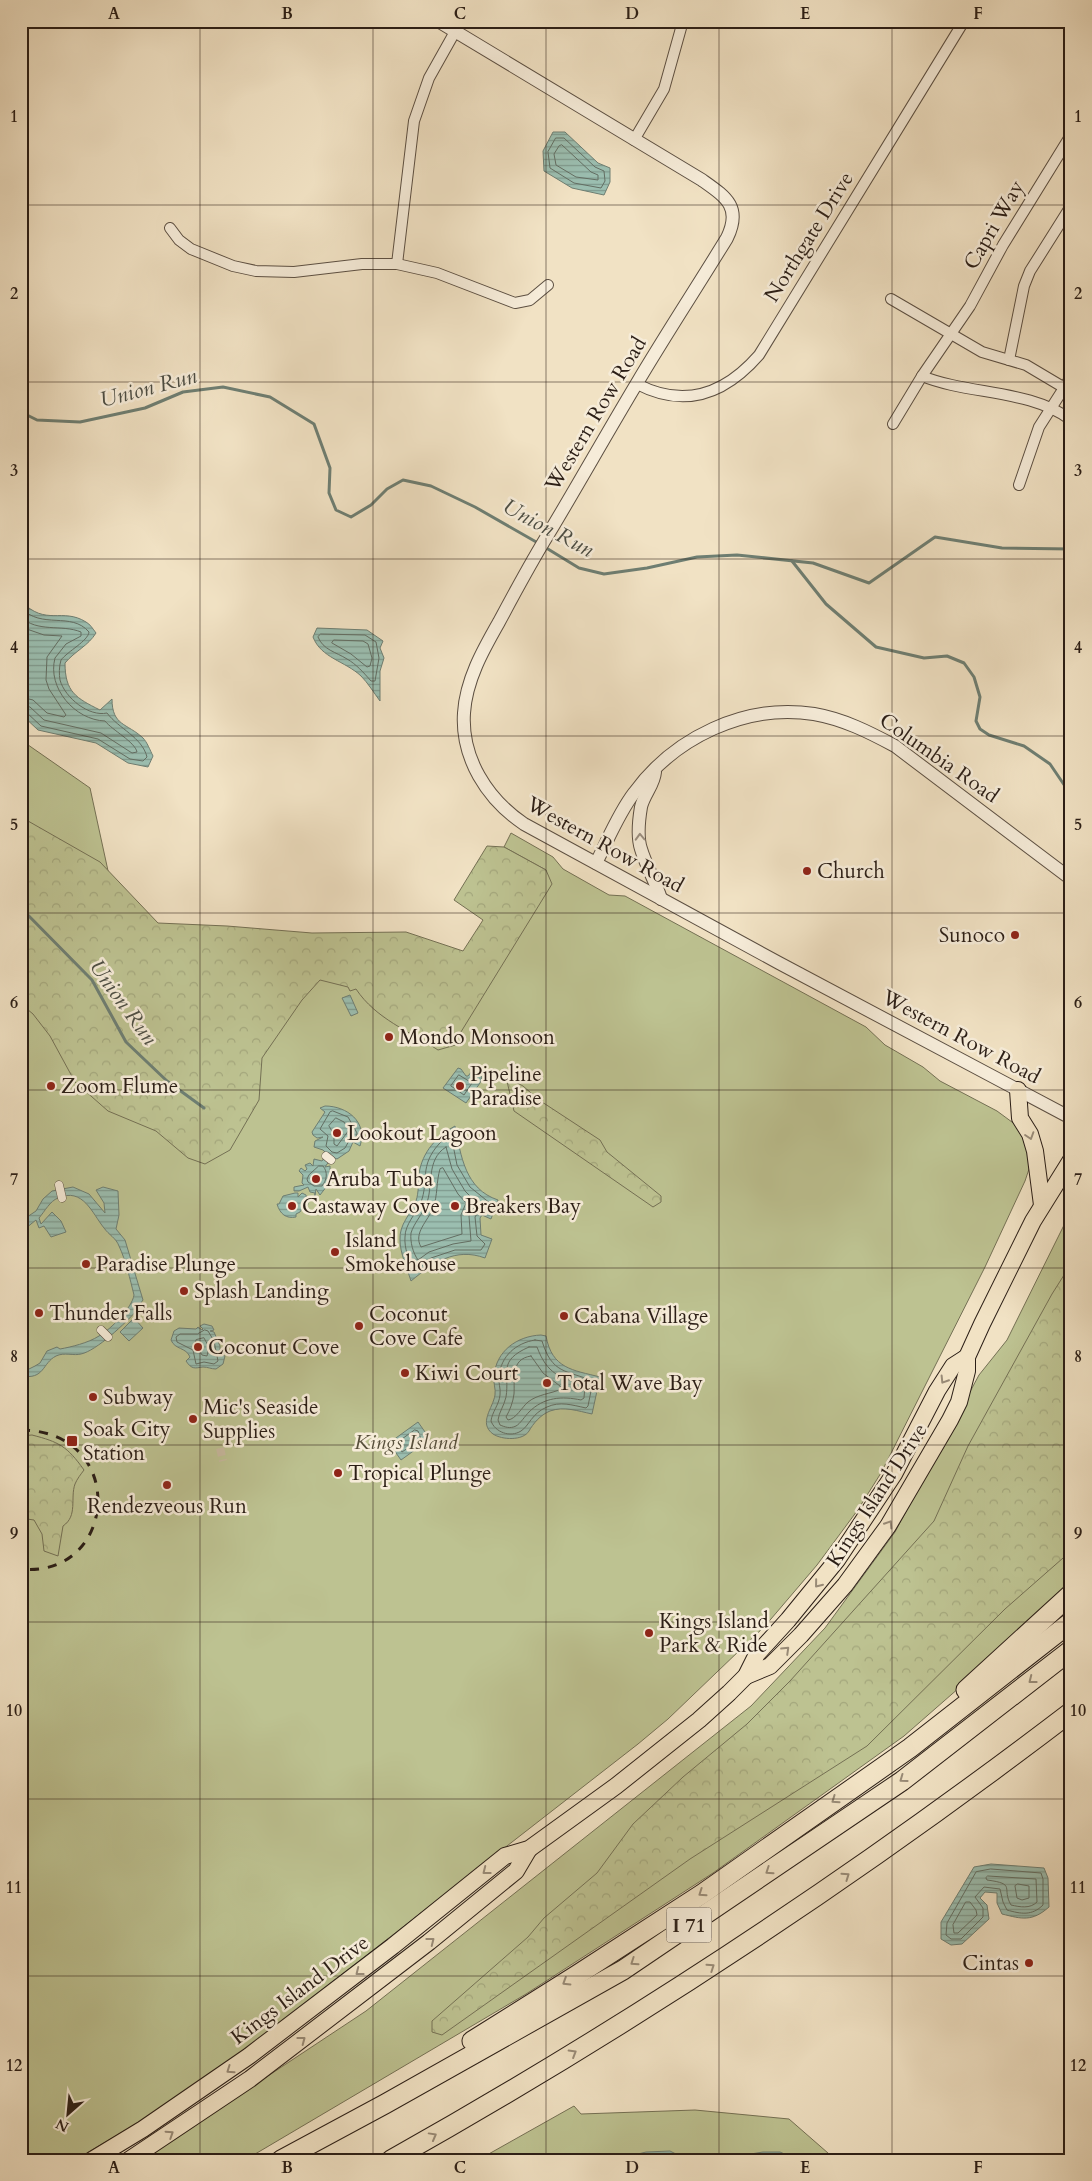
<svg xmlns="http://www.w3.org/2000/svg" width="1092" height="2181" viewBox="0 0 1092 2181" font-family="Cardo,serif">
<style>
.green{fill:#bdc291;stroke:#747054}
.forest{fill:url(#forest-crowns);stroke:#747054}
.water{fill:url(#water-rules);stroke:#6e7e72}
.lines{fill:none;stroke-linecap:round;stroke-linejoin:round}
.shore{stroke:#636e63;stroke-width:1}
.stream{stroke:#6e7e72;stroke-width:3}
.pedestrian-tunnel{stroke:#c9bba1;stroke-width:8;stroke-dasharray:8 4;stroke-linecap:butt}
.pedestrian-casing{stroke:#5c4f42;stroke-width:9}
.minor-casing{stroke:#5c4f42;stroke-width:12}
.tertiary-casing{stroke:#5c4f42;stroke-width:14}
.primary-casing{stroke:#2b1e16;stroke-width:18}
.motorway-casing{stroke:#2b1e16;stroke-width:21}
.pedestrian{stroke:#f6ecd9;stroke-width:8}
.minor{stroke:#f6ecd9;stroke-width:10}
.tertiary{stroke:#f6ecd9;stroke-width:12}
.primary{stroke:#f1e2c4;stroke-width:16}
.motorway{stroke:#f1e2c4;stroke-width:19}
.rail{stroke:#2b1e16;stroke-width:3;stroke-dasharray:9 9;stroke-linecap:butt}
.oneway{stroke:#9b8f81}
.oneway2{stroke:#988a76}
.grid{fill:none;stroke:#2b1e16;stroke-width:1;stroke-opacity:0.55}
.poi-dot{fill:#8f2418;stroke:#f6ecd9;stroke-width:2}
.labels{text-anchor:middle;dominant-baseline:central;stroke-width:5;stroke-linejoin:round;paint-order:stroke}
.shield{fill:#f6ecd9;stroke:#685c50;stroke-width:1}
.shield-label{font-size:20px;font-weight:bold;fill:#2b1e16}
.street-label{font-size:21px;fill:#2b1e16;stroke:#f6ecd9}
.poi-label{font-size:21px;fill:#2b1e16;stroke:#f6ecd9;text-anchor:start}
.park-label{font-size:21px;font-style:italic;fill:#574f3b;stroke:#f6ecd9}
.water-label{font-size:22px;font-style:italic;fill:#4d4e44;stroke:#f6ecd9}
.neatline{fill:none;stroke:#2b1e16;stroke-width:2}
.grid-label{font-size:16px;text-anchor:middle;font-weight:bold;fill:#2b1e16}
</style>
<defs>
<pattern id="forest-crowns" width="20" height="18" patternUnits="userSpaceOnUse" patternTransform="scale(1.25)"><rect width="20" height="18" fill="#bdc291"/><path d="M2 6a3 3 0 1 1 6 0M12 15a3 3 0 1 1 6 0" fill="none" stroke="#a3a67c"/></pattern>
<pattern id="water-rules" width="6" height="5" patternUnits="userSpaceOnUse" patternTransform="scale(1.25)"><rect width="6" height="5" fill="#9bbeb0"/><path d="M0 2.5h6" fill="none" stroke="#7f9a8e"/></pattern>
</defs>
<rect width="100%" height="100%" fill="#f1e2c4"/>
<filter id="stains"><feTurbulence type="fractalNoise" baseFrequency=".004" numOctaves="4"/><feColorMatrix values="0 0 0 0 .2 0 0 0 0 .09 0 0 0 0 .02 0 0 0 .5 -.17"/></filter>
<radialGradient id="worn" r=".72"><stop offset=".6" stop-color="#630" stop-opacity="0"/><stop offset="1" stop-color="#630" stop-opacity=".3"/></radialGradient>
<g class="green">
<path d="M21,740L90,788L154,1082L320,934L460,1029L546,870L504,847L511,833L553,857L563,869L609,895L625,896L866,1027L885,1045L923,1067L940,1081L997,1111L1016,1125L1026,1141L1030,1155L1029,1169L1025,1181L985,1267L881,1473L857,1511L817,1565L765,1626L668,1719L638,1744L259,2039L201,2080L136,2124L75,2160H21Z"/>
<path d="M1071,1211V1590L904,1736L713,1873L526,1994L245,2160H141L366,2011L751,1706L825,1628L895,1532L979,1375L1007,1340Z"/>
<path d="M574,2106L581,2114L695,2110L789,2119L836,2160H478Z"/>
</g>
<g class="forest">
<path d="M21,817L100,862L158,923L227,926L312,933L406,932L463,951L483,920L454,900L487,846L504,847L546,870L552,884L456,1040L459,1044L438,1050C409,1031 376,1019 356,989L350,991L348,987L320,980L302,1000L262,1058L259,1100L230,1150L205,1164L188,1158L156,1131L108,1111L75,1082L50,1036L33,1014L21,1004Z"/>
<path d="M506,1077L523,1086L539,1100L600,1140L607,1152L661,1196V1202L653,1207L514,1111Z"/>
<path d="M1071,1264V1551L1005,1609L867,1746L690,1859L442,2035L432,2032V2021L528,1937L544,1918L597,1873L633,1824L683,1777L747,1724L790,1681L934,1521L968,1446L1052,1294Z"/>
<path d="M32,1435C59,1442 67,1446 84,1470C81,1474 77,1479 75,1484C70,1498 78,1516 63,1526L58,1556L44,1551L42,1534L34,1520L27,1519L21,1514V1436Z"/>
</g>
<g class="water">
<path d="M553,132H565L598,163L610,168V182L604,195L572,188L544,171L543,151Z"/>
<path d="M21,601C46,627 62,607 86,622C90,624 93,629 96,633C88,646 75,651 65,663C65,692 76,698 100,710L112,699C112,726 127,723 143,738C147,742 150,750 153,756L148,767L128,763L96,743L38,730L21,714Z"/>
<path d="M317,628L367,630L383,641L380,648L384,658L380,671V701C374,693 368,683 361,676C345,661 321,658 313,637Z"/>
<path d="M350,995L358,1013L351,1016L342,998Z"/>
<path d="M458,1068L461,1069L466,1076H468L473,1070L482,1077L480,1083L466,1103L443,1088Z"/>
<path d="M325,1106C347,1106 368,1122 360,1146L353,1142L349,1151L337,1159L332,1157L325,1167L330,1166V1182L320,1195L316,1189L314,1202L315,1193L310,1192L308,1187L299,1191H294V1187L304,1185L302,1183L303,1175L299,1171L301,1168L305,1171L307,1169L305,1165L310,1163L313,1166L314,1159L322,1161L327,1154L323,1150L314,1147L315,1141L323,1137L317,1138L313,1135L312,1132L325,1112L320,1108Z"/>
<path d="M455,1126C461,1156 465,1189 498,1200L491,1219L482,1215L480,1218L481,1235L492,1239L485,1258C455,1247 433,1263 411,1281C407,1268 400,1253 400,1240C399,1224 411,1214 416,1201C419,1192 418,1183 419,1174C422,1152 437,1136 455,1126Z"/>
<path d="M73,1187L89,1194L105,1213L104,1203L96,1190L103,1187L118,1191L119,1215L116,1229L125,1240L143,1300C141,1302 140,1306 138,1309C126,1323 96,1351 81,1354C74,1356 64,1352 56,1356C42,1363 45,1380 21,1376V1368L29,1369L35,1366L40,1363L47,1351L57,1347L60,1349C71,1347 88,1343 99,1336C111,1329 132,1308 134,1295C130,1279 126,1261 119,1246C116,1238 109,1235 104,1228C92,1213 83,1187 58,1198C50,1201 45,1211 39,1218L41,1224L52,1212L61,1221L66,1232L51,1237L44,1226L39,1228L36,1220L21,1232V1221L36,1211L43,1199L52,1191Z"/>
<path d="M295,1193H298V1197L302,1193L306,1195L308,1204L306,1208L303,1207L300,1212L296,1214V1217C286,1219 280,1214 277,1204H279L283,1196Z"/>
<path d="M134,1318L143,1328L129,1341L120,1332Z"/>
<path d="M204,1324L212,1326L214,1330L210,1331L214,1332L220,1346V1354L225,1356L223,1364L216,1369C211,1369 208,1367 203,1367C195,1368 192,1370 186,1361L190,1357C186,1347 175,1350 171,1340L174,1331L179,1328L196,1329L198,1327L202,1330L203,1329L200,1326Z"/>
<path d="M541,1335L546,1336C552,1369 573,1370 600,1377L592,1414C578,1411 564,1406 550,1411C540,1415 533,1424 529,1431C523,1441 502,1440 493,1434C478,1423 493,1408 495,1395C496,1389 493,1383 494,1376C496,1351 517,1336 541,1335Z"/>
<path d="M418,1422L430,1439L401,1460L389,1443Z"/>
<path d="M991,1864L1044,1868L1048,1878L1049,1907C1032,1922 1022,1919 1002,1914L997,1903V1893L985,1892L980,1898L987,1905L989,1919L962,1944L951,1945L941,1939V1922L974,1867Z"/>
<path d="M670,2151L688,2160H614L646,2152Z"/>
<path d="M763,2152H780L798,2160H727L732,2157Z"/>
</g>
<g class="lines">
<g class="shore">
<path d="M556,138H564L595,167L604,171L605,181L601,188L574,183L550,168L548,152Z"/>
<path d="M562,145L591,172L598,175V180L576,177L556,165L554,154L559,146Z"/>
<path d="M21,608C42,630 71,611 89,632C88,641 68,651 61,660C59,666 59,675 60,680C65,698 89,717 107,713C119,729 142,737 147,757L143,761L130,759L98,739L41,726L26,712L21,711"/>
<path d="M21,617C37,633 62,624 81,632V636L66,644L55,658C47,688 75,720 105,721C112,730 135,742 137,752L132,753L101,733L44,720L30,707L21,705"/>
<path d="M21,627L44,635L62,636L47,657L46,680L49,689L66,715L64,717L47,713L33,700L21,697"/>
<path d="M321,634L365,635L376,642L379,658L375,681H371C364,673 356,664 347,659C336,652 323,650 318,637Z"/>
<path d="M334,640L363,641L368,644L372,658L370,666L367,667L351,654L332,643Z"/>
<path d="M459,1075L472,1083L464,1095L451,1086Z"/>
<path d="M333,1111L348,1117L357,1133L356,1137L350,1139L345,1148L337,1153L332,1152L326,1146L328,1136L320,1129L330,1112Z"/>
<path d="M336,1118L344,1122L349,1130L337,1146L334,1144V1135L329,1126Z"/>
<path d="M451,1135L457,1165L470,1187L491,1204L488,1211H479L475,1217L477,1236L485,1244L481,1250H455L431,1258L414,1270C409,1262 404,1247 405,1237C405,1224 416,1214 421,1202C429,1181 419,1166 439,1144C443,1140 446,1136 451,1135Z"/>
<path d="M446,1147L452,1169L465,1191L477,1203L469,1216L471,1241L453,1244L429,1252L418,1260C413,1253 410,1242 411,1233C414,1223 422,1215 426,1205C434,1187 425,1160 446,1147Z"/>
<path d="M319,1166H323C328,1172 327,1180 322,1186H314L308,1182L307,1179L309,1175Z"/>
<path d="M443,1168L458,1194L466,1203L461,1215L462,1234L421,1247C413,1233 428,1221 433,1208C438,1195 436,1182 440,1169Z"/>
<path d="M205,1330L208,1331L214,1341L218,1361L214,1364L204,1362L196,1364L193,1350L177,1342L176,1337L180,1334H197Z"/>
<path d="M204,1338L209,1347L207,1356L202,1355L195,1343L196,1340Z"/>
<path d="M535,1340L542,1341C552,1374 566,1370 593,1381L588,1406L586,1408C572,1405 560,1401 547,1407C532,1413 529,1426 521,1431C510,1438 495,1432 491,1421C492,1412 499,1405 500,1395C501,1389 498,1382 499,1376C501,1356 516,1343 535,1340Z"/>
<path d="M529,1347H537C547,1374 560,1378 585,1385L584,1398L581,1400C562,1396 544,1397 529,1412C525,1416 520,1424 516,1426C510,1429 505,1427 500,1425L498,1420C499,1412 504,1406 506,1397C510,1372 497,1361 529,1347Z"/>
<path d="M531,1356L543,1373L560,1386L561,1389C551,1394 538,1394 528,1402C522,1407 516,1419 508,1420L506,1417C510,1410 513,1402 514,1394C515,1379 510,1359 531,1356Z"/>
<path d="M415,1430L418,1431L421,1439L402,1452L397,1443Z"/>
<path d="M991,1869L1041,1873L1043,1879V1905C1032,1916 1021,1914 1007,1910L1003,1902L1000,1889L984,1887L975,1897L983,1908V1917L961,1939H951L946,1935L947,1923L976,1872Z"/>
<path d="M988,1876L1036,1879L1037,1902C1030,1909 1020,1907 1011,1905C1001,1888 1017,1884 987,1880L986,1878Z"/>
<path d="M1018,1884L1029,1886V1898L1022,1900L1017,1898L1015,1886Z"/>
<path d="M966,1902H970L976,1910L977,1915L958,1933H954L953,1925Z"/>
</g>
<g class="stream">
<path d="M21,412L37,420L80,422L145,408L183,392L223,387L270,397L314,424L330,468L329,493L336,510L351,517L371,505L387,489L403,480L431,486L475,507L538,543"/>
<path d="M543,546L579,568L604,574L647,568L697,557L737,555L813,563L869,583L935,537L1002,548L1071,549"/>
<path d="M792,561L826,604L876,647L924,658L947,656L964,663L974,677L980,697L976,721L980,729L989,735L1024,746L1050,764L1071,795"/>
<path d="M21,908L92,980L126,1042L167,1081L204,1108"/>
</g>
<path class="pedestrian-tunnel" d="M220,1448L223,1461"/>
<defs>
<g id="pedestrian">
<path d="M326,1156L331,1160"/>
<path d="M59,1185L62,1198"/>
<path d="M101,1330L108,1337"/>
</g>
<g id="minor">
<path d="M634,140L664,89L683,21"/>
<path d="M170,228L179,240L191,249L233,266L256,271L294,272L362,264H397L437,273L515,303L530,300L548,285"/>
<path d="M397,264L414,121L429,78L461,21"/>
<path d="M891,299L982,352L1026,365L1063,387"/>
<path d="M1009,360L1024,286L1030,271L1071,206"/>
<path d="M922,376C968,395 1030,389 1071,420"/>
<path d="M637,384C685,409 725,394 759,355L964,21"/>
<path d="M893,424L922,376L970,306L1003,245L1071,135"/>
<path d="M1019,485L1039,427L1071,377"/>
</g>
<g id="tertiary">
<path d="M438,21L702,180C726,197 742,207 727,238C697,287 666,334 637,383C607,433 579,483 549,533C531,562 515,592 499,622C483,650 466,680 464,713C461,758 487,799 524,824L779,963L1071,1118"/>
<path d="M655,772C654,785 644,794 641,807C639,819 637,837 641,849C646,866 656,882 661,899"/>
<path d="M596,863C608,840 618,814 634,793C674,738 745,703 814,714C843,719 869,732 895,746L1071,879"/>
</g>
<g id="primary">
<path d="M1018,1090L1020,1118L1030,1134L1035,1151L1042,1205"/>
<path d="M746,1676L770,1666L801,1635L845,1585L888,1526L950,1420L959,1402L967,1371V1357L982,1324L1033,1221L1071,1160"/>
<path d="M92,2160L143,2129L249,2056L393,1946L505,1856L529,1849L616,1786L699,1720L729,1693L746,1676L757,1654L788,1620L837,1560L894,1474L937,1391L953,1366L967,1357"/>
<path d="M129,2160L250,2079L429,1942L516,1871L529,1849"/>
</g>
<g id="motorway">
<path d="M966,1690L1071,1594"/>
<path d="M472,2041L577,1975L702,1894L910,1748L1071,1622"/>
<path d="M281,2160L385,2104L623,1970L902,1781L1071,1650"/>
<path d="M391,2160C628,2027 855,1877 1071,1712"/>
</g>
</defs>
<use href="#pedestrian" class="pedestrian-casing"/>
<use href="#minor" class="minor-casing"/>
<use href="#tertiary" class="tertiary-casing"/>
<use href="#primary" class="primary-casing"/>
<use href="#motorway" class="motorway-casing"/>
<use href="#pedestrian" class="pedestrian"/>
<use href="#minor" class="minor"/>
<use href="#tertiary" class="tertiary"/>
<use href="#primary" class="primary"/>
<use href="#motorway" class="motorway"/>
<path class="rail" d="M21,1430C130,1431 117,1579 21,1569"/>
</g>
<defs><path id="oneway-chevron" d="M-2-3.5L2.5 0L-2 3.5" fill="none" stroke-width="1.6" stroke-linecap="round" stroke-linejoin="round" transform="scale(1.25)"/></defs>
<use class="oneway" href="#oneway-chevron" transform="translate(640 837) rotate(-92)"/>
<g class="oneway2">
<use href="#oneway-chevron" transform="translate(1030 1136) rotate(72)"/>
<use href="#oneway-chevron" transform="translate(944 1380) rotate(122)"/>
<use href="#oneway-chevron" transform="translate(889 1524) rotate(-57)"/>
<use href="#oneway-chevron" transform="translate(818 1584) rotate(129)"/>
<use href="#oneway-chevron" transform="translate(786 1650) rotate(-44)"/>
<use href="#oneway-chevron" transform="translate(1032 1680) rotate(142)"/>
<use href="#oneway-chevron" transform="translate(903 1779) rotate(144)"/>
<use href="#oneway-chevron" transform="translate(835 1800) rotate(145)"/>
<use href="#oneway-chevron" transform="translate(486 1871) rotate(142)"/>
<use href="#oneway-chevron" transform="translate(769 1871) rotate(146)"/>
<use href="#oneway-chevron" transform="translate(846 1876) rotate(-35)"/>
<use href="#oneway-chevron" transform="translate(702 1893) rotate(146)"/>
<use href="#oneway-chevron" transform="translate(431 1941) rotate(-38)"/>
<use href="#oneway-chevron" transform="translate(634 1962) rotate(146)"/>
<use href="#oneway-chevron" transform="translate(711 1967) rotate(-34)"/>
<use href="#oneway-chevron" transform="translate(359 1972) rotate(142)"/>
<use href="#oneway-chevron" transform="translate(566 1982) rotate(148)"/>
<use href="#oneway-chevron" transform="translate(302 2040) rotate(-37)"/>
<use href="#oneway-chevron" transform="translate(573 2053) rotate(-31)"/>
<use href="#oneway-chevron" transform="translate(230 2070) rotate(145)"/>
<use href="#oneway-chevron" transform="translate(170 2134) rotate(-33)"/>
<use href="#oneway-chevron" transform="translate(433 2136) rotate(-29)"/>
</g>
<path class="grid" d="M200,21V2160M373,21V2160M546,21V2160M719,21V2160M892,21V2160M21,205H1071M21,382H1071M21,559H1071M21,736H1071M21,913H1071M21,1090H1071M21,1268H1071M21,1445H1071M21,1622H1071M21,1799H1071M21,1976H1071"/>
<g class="poi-dot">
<circle cx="807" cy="871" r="5"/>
<circle cx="1015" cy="935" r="5"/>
<circle cx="389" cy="1037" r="5"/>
<circle cx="51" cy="1086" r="5"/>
<circle cx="460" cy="1086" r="5"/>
<circle cx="337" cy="1133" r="5"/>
<circle cx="316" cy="1179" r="5"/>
<circle cx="292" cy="1206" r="5"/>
<circle cx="455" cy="1206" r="5"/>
<circle cx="335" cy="1252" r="5"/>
<circle cx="86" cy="1264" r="5"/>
<circle cx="184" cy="1291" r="5"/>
<circle cx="39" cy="1313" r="5"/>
<circle cx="564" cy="1316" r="5"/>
<circle cx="359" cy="1326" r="5"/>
<circle cx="198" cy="1347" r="5"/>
<circle cx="405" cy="1373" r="5"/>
<circle cx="547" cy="1383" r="5"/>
<circle cx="93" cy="1397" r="5"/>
<circle cx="193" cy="1419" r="5"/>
<rect x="66" y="1435" width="12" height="12" rx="2.5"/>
<circle cx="338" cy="1473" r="5"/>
<circle cx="167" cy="1485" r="5"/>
<circle cx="649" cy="1633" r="5"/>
<circle cx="1029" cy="1963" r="5"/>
</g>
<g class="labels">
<rect class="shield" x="666.5" y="1907.5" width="45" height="35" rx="4"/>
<g class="shield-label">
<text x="689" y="1925">I 71</text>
</g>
<g class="street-label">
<text transform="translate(994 225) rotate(-60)">Capri Way</text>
<text transform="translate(809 237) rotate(-58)">Northgate Drive</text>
<text transform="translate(596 414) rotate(-59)">Western Row Road</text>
<text transform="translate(939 758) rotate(35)">Columbia Road</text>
<text transform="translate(605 845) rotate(29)">Western Row Road</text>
<text transform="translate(961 1037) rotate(28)">Western Row Road</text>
<text transform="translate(877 1495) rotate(-57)">Kings Island Drive</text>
<text transform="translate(300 1990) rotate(-37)">Kings Island Drive</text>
</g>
<g class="poi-label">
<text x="817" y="871">Church</text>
<text x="1005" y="935" text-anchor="end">Sunoco</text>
<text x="399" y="1037">Mondo Monsoon</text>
<text x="470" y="1074">Pipeline<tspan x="470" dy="24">Paradise</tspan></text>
<text x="61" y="1086">Zoom Flume</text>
<text x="347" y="1133">Lookout Lagoon</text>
<text x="326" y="1179">Aruba Tuba</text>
<text x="302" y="1206">Castaway Cove</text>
<text x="465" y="1206">Breakers Bay</text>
<text x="345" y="1240">Island<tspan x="345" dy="24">Smokehouse</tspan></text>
<text x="96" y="1264">Paradise Plunge</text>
<text x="194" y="1291">Splash Landing</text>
<text x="49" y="1313">Thunder Falls</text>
<text x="369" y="1314">Coconut<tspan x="369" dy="24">Cove Cafe</tspan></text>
<text x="574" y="1316">Cabana Village</text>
<text x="208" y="1347">Coconut Cove</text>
<text x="415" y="1373">Kiwi Court</text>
<text x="557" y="1383">Total Wave Bay</text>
<text x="103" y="1397">Subway</text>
<text x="203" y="1407">Mic's Seaside<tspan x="203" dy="24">Supplies</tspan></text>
<text x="83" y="1429">Soak City<tspan x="83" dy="24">Station</tspan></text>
<text x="348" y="1473">Tropical Plunge</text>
<text x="167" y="1506" text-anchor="middle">Rendezveous Run</text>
<text x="659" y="1621">Kings Island<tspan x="659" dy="24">Park &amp; Ride</tspan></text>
<text x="1019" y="1963" text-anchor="end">Cintas</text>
</g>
<g class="park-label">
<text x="406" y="1442">Kings Island</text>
</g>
<g class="water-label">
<text transform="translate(148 388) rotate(-15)">Union Run</text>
<text transform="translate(548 528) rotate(28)">Union Run</text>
<text transform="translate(123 1002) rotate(54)">Union Run</text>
</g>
</g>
<rect width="1092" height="2181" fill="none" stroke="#f1e2c4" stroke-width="55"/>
<g transform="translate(68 2114) rotate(207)" stroke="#f6ecd9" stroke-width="4" paint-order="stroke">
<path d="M0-4L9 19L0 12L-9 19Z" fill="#2b1e16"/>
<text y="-8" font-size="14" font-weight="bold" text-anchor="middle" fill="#2b1e16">N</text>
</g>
<rect x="28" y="28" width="1036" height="2126" class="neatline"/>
<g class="grid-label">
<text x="114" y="19">A</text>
<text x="287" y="19">B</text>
<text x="460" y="19">C</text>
<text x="632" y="19">D</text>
<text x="805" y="19">E</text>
<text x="978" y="19">F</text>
<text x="14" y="122">1</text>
<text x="1078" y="122">1</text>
<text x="14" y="299">2</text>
<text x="1078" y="299">2</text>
<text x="14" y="476">3</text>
<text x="1078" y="476">3</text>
<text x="14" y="653">4</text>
<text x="1078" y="653">4</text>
<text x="14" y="830">5</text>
<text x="1078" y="830">5</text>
<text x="14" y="1008">6</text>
<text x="1078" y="1008">6</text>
<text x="14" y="1185">7</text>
<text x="1078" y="1185">7</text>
<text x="14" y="1362">8</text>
<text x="1078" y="1362">8</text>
<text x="14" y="1539">9</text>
<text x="1078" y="1539">9</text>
<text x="14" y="1716">10</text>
<text x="1078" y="1716">10</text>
<text x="14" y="1893">11</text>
<text x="1078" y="1893">11</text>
<text x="14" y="2071">12</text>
<text x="1078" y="2071">12</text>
<text x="114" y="2173">A</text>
<text x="287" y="2173">B</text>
<text x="460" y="2173">C</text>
<text x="632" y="2173">D</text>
<text x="805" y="2173">E</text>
<text x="978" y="2173">F</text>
</g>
<rect width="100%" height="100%" filter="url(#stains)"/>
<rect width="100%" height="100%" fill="url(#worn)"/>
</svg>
